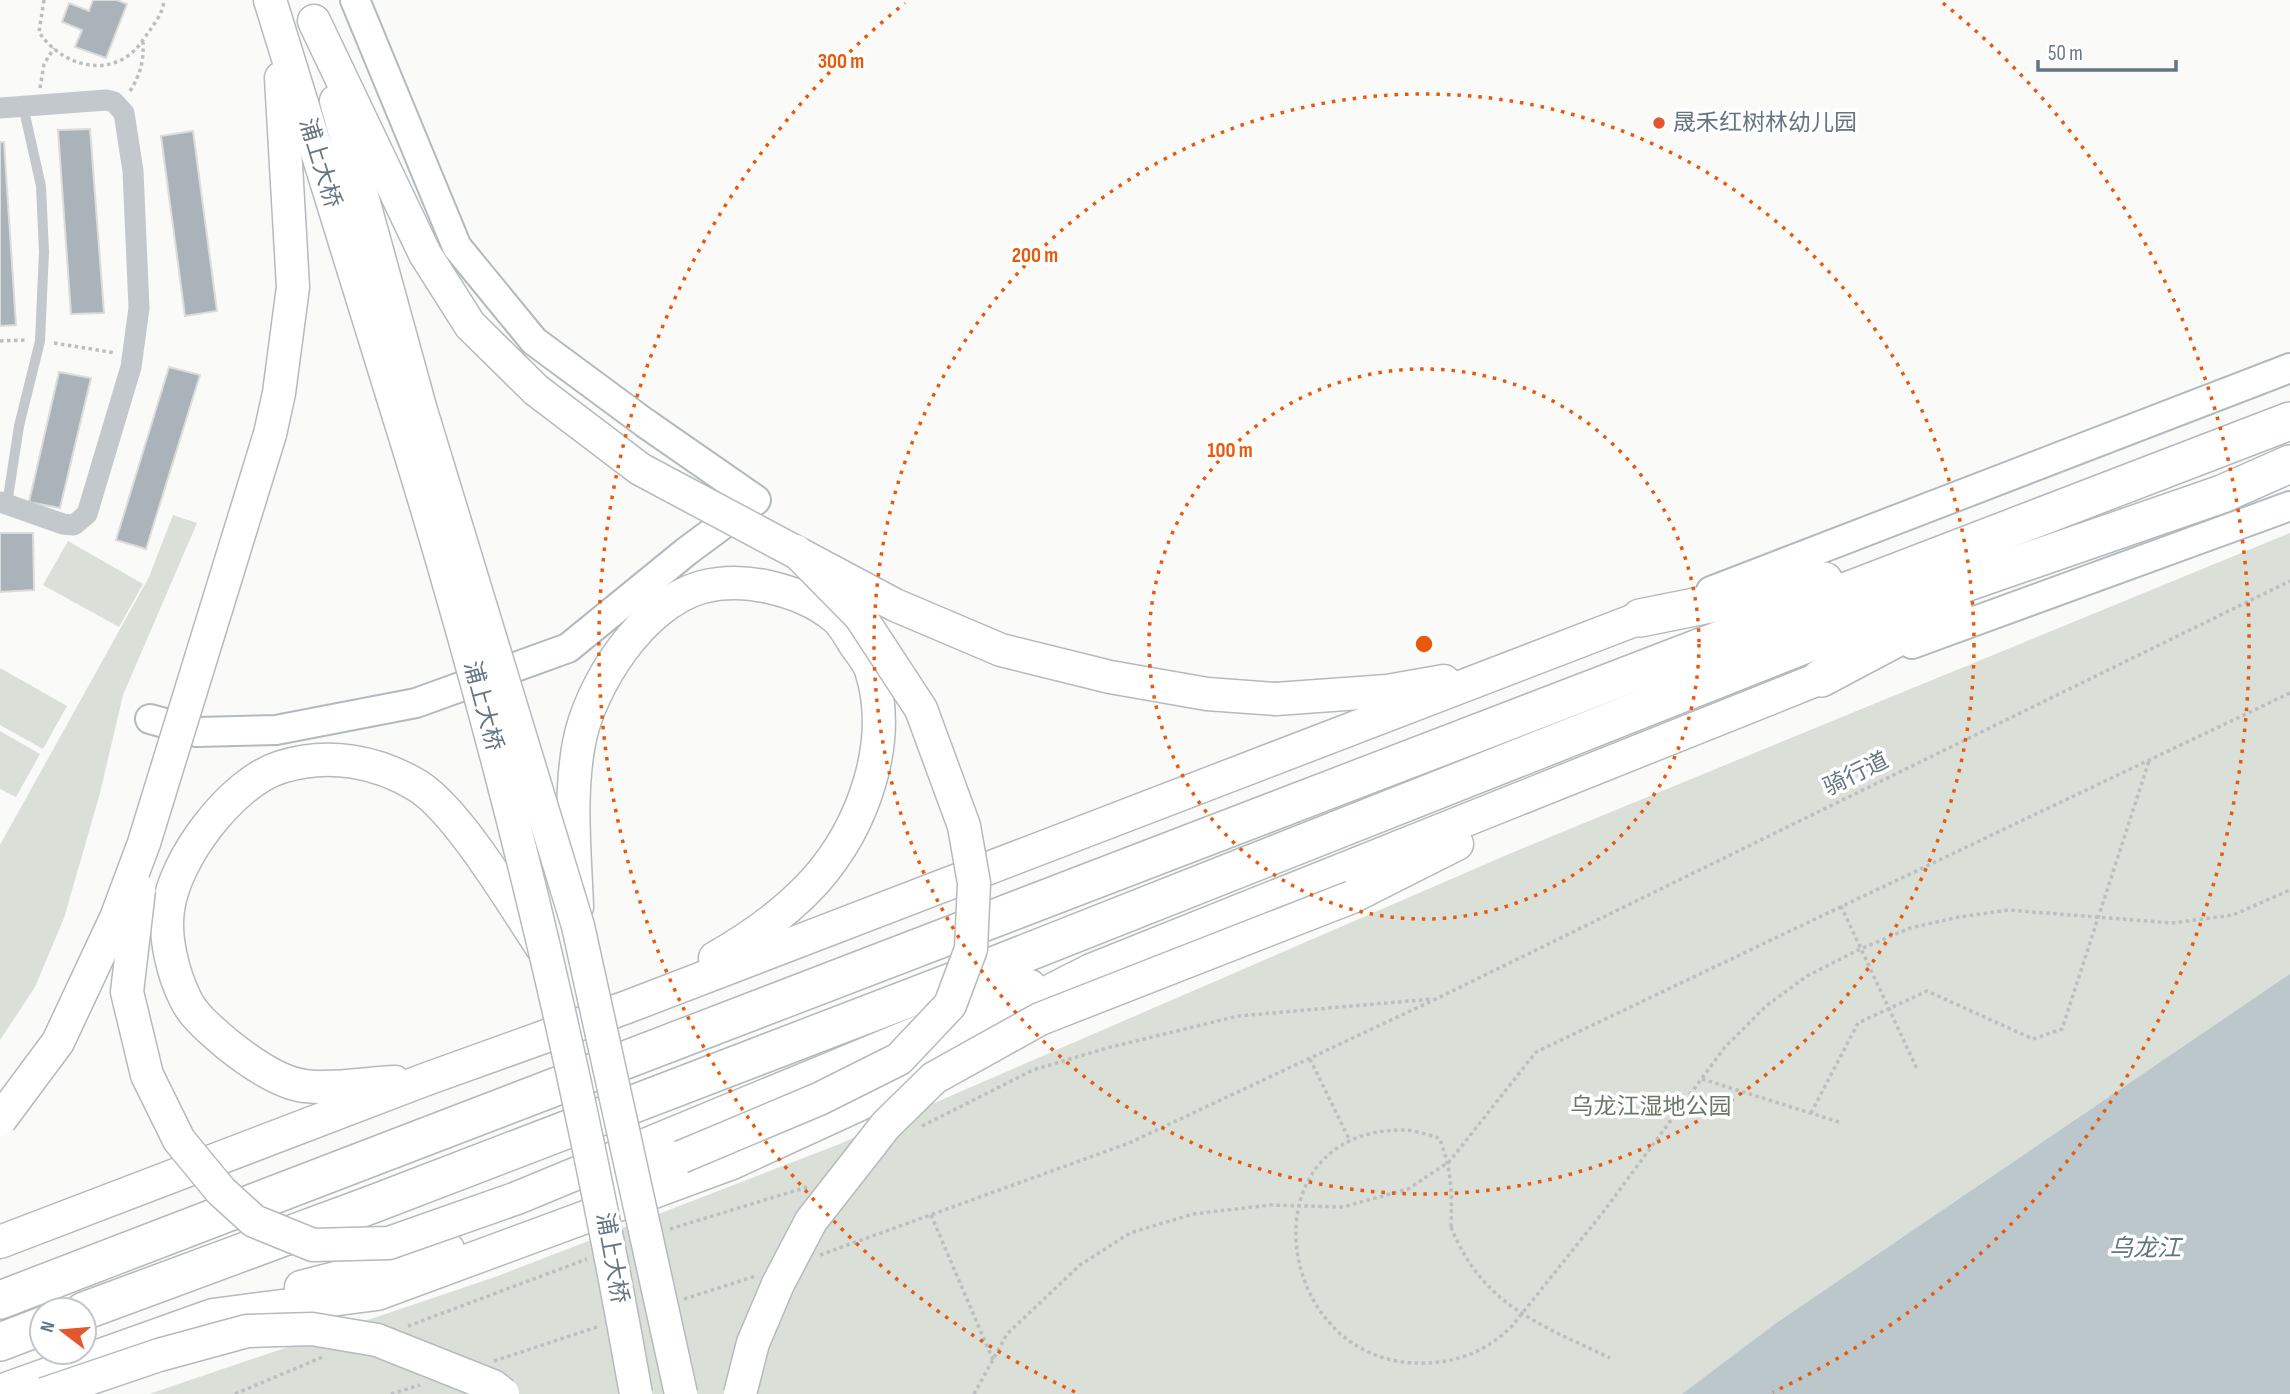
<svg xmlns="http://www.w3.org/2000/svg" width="2290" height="1394" viewBox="0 0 2290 1394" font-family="'Sofia Sans Condensed','Noto Sans SC',sans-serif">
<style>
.green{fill:#dadfd7}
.water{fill:#bbc7cb}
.building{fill:#aab3b9;stroke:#dcdcda;stroke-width:2}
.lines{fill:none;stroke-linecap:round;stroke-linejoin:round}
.secondary-casing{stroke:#b3babf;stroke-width:32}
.primary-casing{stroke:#b5babe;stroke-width:35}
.highway-casing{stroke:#b4b9bd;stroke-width:40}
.path{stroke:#bbbfc2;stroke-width:3.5;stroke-dasharray:3.5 3.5;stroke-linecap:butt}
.lane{stroke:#c3c8cc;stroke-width:10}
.street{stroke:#c3c8cc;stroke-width:21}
.secondary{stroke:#fff;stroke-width:28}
.primary{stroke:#fff;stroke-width:32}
.highway{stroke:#fff;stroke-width:37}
.primary-bridge-casing{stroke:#b5babe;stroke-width:35;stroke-linecap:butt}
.path-bridge{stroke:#bbbfc2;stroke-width:3.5;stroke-dasharray:3.5 3.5;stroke-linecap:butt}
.primary-bridge{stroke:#fff;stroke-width:32}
.ring{fill:none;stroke:#e8590c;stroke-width:3.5;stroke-dasharray:3.5 7}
.poi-dot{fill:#e4572e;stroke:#fff;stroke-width:2.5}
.labels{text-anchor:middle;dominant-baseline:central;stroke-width:7;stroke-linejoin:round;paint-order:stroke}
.poi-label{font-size:23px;fill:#657683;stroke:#fff;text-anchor:start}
.street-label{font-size:23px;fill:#657683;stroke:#fff}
.park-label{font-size:23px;fill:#687a64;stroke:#fff}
.water-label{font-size:24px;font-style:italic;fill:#60757c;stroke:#fff}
.centre{fill:#e8590c;stroke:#fff;stroke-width:3.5}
.ring-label{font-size:21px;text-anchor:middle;font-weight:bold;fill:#e8590c;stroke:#fff;stroke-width:7;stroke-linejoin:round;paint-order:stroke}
</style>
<rect width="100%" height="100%" fill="#fafaf8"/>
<g class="green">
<path d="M173,515L197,523L123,695L100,793L64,918L35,987L0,1040V845L149,577Z"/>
<path d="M2290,533V1026L1742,1394H149L495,1277L837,1145L1516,851Z"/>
<path d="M68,541L143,584L119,627L43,585Z"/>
<path d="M0,668L67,706L43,749L0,725Z"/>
<path d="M0,731L40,754L16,797L0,789Z"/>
</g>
<path class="water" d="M2290,974V1394H1682L1775,1324Z"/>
<g class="building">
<path d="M93,0H117L127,4L106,58L75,47L82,30L62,22L69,3L89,11Z"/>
<path d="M90,129L104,313L71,314L58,130Z"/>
<path d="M193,131L217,311L185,316L161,136Z"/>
<path d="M0,142H4L16,325L0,326Z"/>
<path d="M169,367L200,375L146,549L116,540Z"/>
<path d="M59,372L91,378L60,508L29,502Z"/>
<path d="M0,533H33L34,590L0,592Z"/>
</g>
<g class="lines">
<defs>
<g id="secondary">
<path d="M1711,591L2290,368"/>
<path d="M1912,644L2290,506"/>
<path d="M150,719L197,732L276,730L416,703L568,648L687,551L756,500L645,423L534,341L457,247L355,0"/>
</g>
<g id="primary">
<path d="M270,0L399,417"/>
<path d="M314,21L425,254L470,325L536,390"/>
<path d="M336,101L420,407"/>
<path d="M270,434L279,393L293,287L281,78"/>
<path d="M1276,699L1387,691L1444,681"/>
<path d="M1352,897L1457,844"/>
<path d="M577,907C575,852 569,797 579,743C590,685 642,604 702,587C725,581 747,582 769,587C794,593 816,601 836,618C843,624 849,635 854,643C860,652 868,661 871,670C894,742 863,827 815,881C786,913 752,937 715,958"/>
<path d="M395,1082C367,1083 333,1090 305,1086C279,1083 247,1060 227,1044C212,1031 193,1016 185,998C173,974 164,937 168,910C174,859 232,782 281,767C328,752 377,761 418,786C459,812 514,906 543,949"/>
<path d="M610,1186L681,1157"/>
<path d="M517,1198L1030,986"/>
<path d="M0,1242L424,1080L627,1007L1640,618"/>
<path d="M301,1287L448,1249"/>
<path d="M0,1391L213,1315L377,1294L732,1163L882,1094L1032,1000L1091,970L1821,678"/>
</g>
<g id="highway">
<path d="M1640,618L1824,581"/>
<path d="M1821,678L1953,608"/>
<path d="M0,1300L2290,421"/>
<path d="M84,1311L373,1204L988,968L1930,595L2222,494L2290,464"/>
<path d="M0,1342L42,1326"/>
</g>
</defs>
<use href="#secondary" class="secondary-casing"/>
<use href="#primary" class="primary-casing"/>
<use href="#highway" class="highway-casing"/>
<g class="path">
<path d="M44,0L39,32C57,60 98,78 129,55C138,49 144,38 150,30C157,20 163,12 164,0"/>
<path d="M40,88L44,64L54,48"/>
<path d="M130,91C140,75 144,62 143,42"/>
<path d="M0,341L26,340"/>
<path d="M54,343L116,353"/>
<path d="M1841,906L1917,1069"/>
<path d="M1310,1059L1350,1141"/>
<path d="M1702,1079L1839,1122"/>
<path d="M1811,1113L1858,1023L1927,991L2033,1039L2062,1029L2149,761"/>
<path d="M922,1126L1033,1070L1107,1048L1238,1016L1432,999"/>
<path d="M931,1215L993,1360"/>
<path d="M1451,1227C1452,1194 1452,1168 1439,1138C1428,1135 1414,1130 1403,1130C1242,1129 1273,1369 1426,1363C1460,1362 1488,1350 1512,1326L1604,1211L1725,1047L1766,1006L1807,976L1856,951L1910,928L1959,917L2008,910L2172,923L2233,915L2290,890"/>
<path d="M670,1229L807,1187"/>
<path d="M820,1255L1129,1143L1438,998L2290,581"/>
<path d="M684,1299L756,1276"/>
<path d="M408,1326L587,1259"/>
<path d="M494,1361L600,1326"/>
<path d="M235,1394L325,1356"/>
<path d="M391,1394L420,1385"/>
<path d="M974,1394L1007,1334L1080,1265L1130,1233L1193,1214L1270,1205L1343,1207L1408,1189L1449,1162L1536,1052L2290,693"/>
</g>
<path class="lane" d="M7,504L19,426L40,341L44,252L41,186L23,106"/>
<path class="street" d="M0,108L106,100L114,102L124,113L133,171L139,308L131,367L87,514L74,525L63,524L0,502"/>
<use href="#secondary" class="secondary"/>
<use href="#primary" class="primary"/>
<use href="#highway" class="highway"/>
<defs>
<g id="primary-bridge">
<path d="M536,390L640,469L895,605L1001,650L1110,677L1207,694L1276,699"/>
<path d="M420,407L578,926L681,1394"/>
<path d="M399,417C499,738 578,1064 636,1394"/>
<path d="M139,890L127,992L147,1075L179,1140L221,1191L254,1221L313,1245L389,1243L517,1198"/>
<path d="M0,1120L58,1042L116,918L144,843L270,434"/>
<path d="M681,1157L819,1099L899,1059L950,1005L971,949L974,883L964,826L921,709L860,616L796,551"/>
<path d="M44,1394L159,1355L247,1331L312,1329L377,1340L493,1386L503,1394"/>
<path d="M740,1394L753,1343L778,1284L811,1221L886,1125L934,1078L1040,1019L1352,897"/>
</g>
</defs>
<use href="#primary-bridge" class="primary-bridge-casing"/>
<path class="path-bridge" d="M1451,1227C1482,1305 1539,1324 1610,1358"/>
<use href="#primary-bridge" class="primary-bridge"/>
</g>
<g class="ring">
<circle cx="1424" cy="644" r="275"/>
<circle cx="1424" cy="644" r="550"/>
<path d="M1075 1392A825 825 0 0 1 905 3M1943 3A825 825 0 0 1 1773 1392"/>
</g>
<circle class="poi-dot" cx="1659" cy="123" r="7"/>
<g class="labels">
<g class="poi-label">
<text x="1673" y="123">晟禾红树林幼儿园</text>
</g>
<g class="street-label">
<text transform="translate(320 163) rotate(73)">浦上大桥</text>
<text transform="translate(483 706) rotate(75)">浦上大桥</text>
<text transform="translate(1856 774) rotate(-26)">骑行道</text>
<text transform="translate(612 1258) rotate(80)">浦上大桥</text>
</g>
<g class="park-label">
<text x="1651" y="1107">乌龙江湿地公园</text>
</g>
<g class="water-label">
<text x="2145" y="1248">乌龙江</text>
</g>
</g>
<circle cx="1424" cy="644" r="10" class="centre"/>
<g class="ring-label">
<text x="841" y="68">300 m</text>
<text x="1035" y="262">200 m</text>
<text x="1230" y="457">100 m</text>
</g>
<g transform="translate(63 1331) rotate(286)"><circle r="33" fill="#ffffff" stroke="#c1c8cd" stroke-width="2"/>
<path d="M0-5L12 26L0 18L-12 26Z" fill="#e4572e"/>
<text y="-10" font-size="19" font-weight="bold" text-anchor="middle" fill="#657683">N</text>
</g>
<path d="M2038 60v10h138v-10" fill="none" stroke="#657683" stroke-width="3.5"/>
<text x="2048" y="60" font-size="21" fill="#657683" stroke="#ffffff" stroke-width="5" paint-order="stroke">50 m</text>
</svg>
